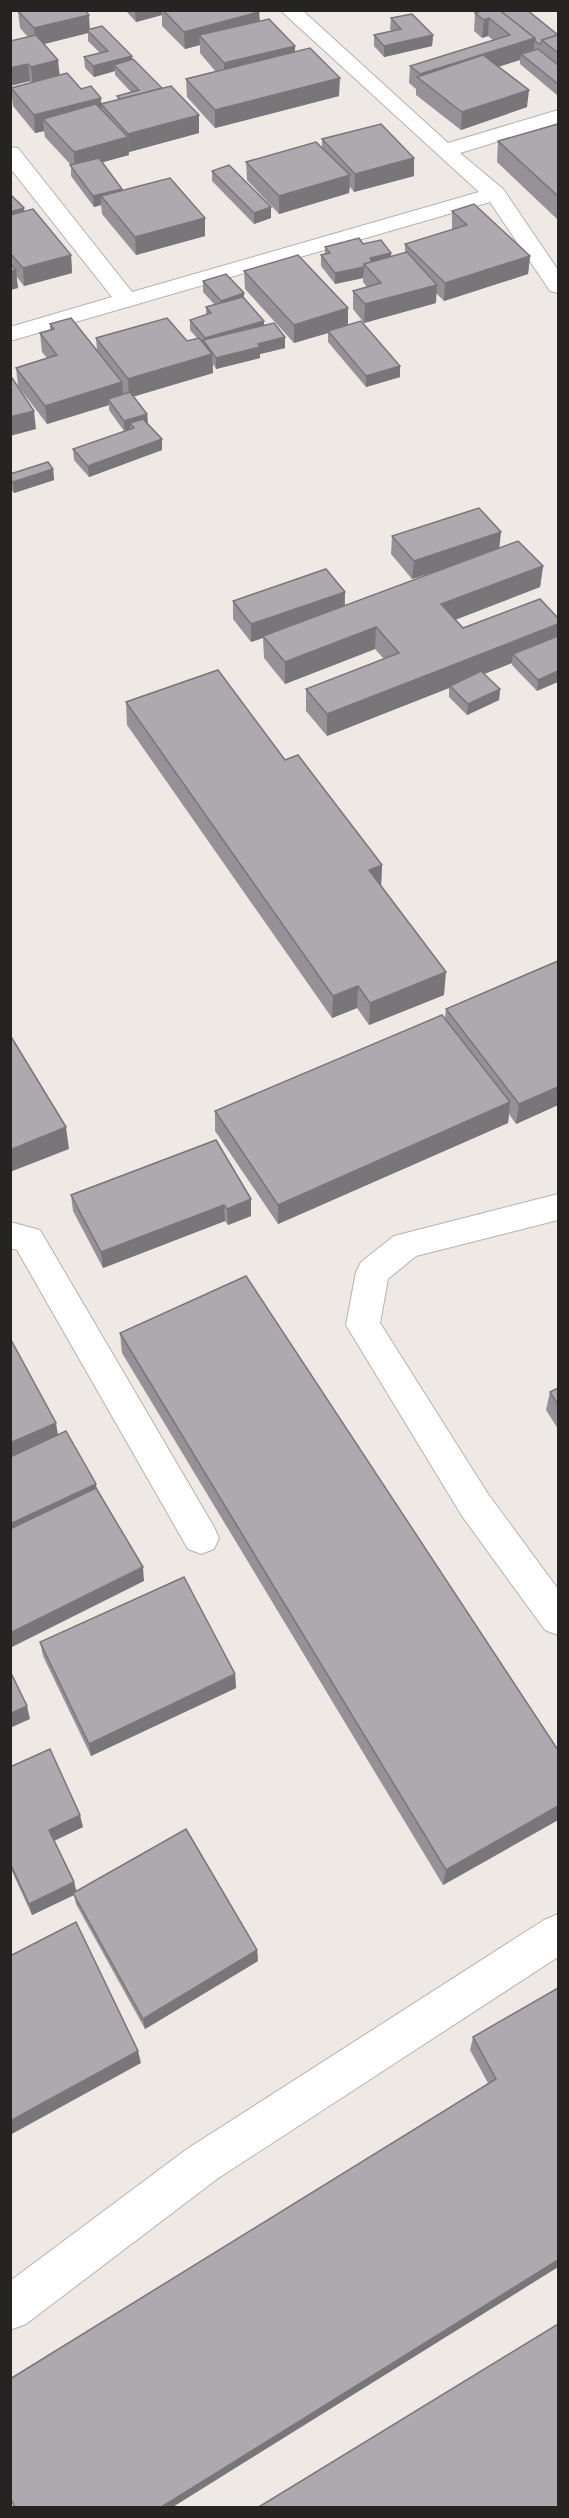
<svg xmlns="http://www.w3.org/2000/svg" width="569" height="2518" viewBox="0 0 569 2518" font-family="Overpass,sans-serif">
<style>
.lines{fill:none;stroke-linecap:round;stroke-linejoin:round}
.minor-casing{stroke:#b7b2af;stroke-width:2}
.minor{fill:#fff;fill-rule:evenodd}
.wall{fill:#959196;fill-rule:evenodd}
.shaded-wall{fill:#79767a}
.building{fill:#ada9ae;stroke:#79767a;stroke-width:1.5}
</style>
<rect width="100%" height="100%" fill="#eee9e5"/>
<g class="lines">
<defs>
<g id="minor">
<path d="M280,10H302L448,143L558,110V123L460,153L503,189L558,270V293L550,291L490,202L10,341V327L112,297L10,168V147L18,148L132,292L479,192Z"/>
<path d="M558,1194V1220L416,1256L388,1279L380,1323L488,1494L558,1589V1635L545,1630L462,1516L346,1325L356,1272L361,1262L394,1236Z"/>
<path d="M10,1222L40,1230L214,1527L219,1538L214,1549L201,1554L188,1549L17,1250L10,1248Z"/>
<path d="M558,1914V1957L217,2179L26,2324L10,2330V2281L187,2149L544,1920Z"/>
</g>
</defs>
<use href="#minor" class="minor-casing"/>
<use href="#minor" class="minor"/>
</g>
<g class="wall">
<path d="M125,10H258L259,12L260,21L295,46V52L339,96L215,128L187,97L186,79L216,72L200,53V45L185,49L162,26V15L136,22Z"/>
<path d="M483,10H528L558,35V96L520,64V60L498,66L527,107L461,130L416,95V89L409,83L410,66L493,40L488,36L482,38L474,31L475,13Z"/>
<path d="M18,11L90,30L132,56V59L162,88L199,115V133L129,152V155L102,162L122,189V191L205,236L136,255L102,214L101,205L94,207L71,176V165L45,137L44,131L35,133L13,106L11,88L31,83L30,81L10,86L28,37L20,28ZM88,33V41L100,53L84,57L85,68L94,77L115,71V75L131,92L117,96L118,100L101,104L59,75L44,44Z"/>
<path d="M391,18L433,35L432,46L384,57L374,46V35L392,31L390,29Z"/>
<path d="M558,124V220L497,162L498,141Z"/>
<path d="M322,139L414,158V176L354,192L350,187L349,193L279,214L247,180L246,162L322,148Z"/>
<path d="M212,171L271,218L254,224L212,181Z"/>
<path d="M10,194L24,211L71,255L72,273L24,286L16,276L18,288L10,290Z"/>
<path d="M452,211L530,256L528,274L444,301L436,293V303L364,323L353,309V291L367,287L363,282V278L335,284L321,266V255L325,254V247L363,244L391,257L405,253V244L452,230Z"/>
<path d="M244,271L348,325L400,377L366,387L328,342V333L294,343L245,289Z"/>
<path d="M203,281L244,299L264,325L285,348L260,354V358L216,369L213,364V373L133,396L147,414L148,424L162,450L89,477L74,460L73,449L124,431L109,410V405L47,424L18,386L16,368L47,358L42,352L40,333L50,330V324L97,350L96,338L187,341L197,338L190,330V320L206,315V307L215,305L203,292Z"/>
<path d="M53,469L54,480L14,493L10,488V474Z"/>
<path d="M392,536L500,548L543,566L540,587L455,620L463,628L558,618L537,691L512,665V663L484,674L500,689L499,700L467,715L449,697V688L327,736L306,711V689L384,659L375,649L285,684L264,658L263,638L251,642L233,619V601L345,592V606L442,569L412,579L391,554Z"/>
<path d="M126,702L285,760L382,865L381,886L444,995L369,1025L357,1008L332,1018L127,725Z"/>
<path d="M558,961V1105L516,1124L509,1114L508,1123L278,1224L215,1131V1111L445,1018L446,1009Z"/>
<path d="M216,1140L251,1216L228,1225L225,1221L103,1268L73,1211L71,1195Z"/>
<path d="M120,1333L558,1750V1820L443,1885L122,1353Z"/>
<path d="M558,1388V1429L546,1410L550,1392Z"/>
<path d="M40,1642L235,1674L236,1688L91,1756L43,1656Z"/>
<path d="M10,1767L83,1827L54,1840L74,1882L76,1891L257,1950L258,1961L145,2029L76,1904L74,1895L32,1915L10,1867Z"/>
<path d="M558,1988V2267L171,2508H15L488,2083L470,2050L473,2037Z"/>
</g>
<g class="shaded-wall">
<path d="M135,10H161L162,15L136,22Z"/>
<path d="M259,12L260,29L199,35L200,45L185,49L184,32Z"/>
<path d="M89,15L90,32L87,30L88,33L36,46L34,28Z"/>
<path d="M489,18L488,36L482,38L484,20Z"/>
<path d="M433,35L432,46L384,57V46Z"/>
<path d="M535,38L533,55L521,54L520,60L431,88L420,79V74Z"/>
<path d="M295,46V64L224,81V63Z"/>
<path d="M132,56L133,66L114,65L115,71L94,77L93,66Z"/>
<path d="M58,60L60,78L33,85L31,67Z"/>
<path d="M28,64L30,81L10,86V68Z"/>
<path d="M340,78L339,96L215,128V110Z"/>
<path d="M529,90L527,107L461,130L462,112Z"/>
<path d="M101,98L102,116L43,119L44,131L35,133L34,115Z"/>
<path d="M199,115V133L129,152L128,134Z"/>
<path d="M128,137L129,155L75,170L74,152Z"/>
<path d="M414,158V176L354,192L355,174Z"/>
<path d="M350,175L349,193L279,214V196Z"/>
<path d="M122,189V200L101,196V205L94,207L93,196Z"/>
<path d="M271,207V218L254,224V213Z"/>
<path d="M24,208L26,226L10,231V212Z"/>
<path d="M205,218V236L136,255L135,237Z"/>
<path d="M391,253V264L366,266L370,258Z"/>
<path d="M71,255L72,273L24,286L23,268Z"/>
<path d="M530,256L528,274L444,301L445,283Z"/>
<path d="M364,267L363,278L335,284V273Z"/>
<path d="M16,270L18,288L10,290V271Z"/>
<path d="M437,285L436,303L364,323L365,304Z"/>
<path d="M244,293V304L221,312V301Z"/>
<path d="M348,308V327L328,331V333L294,343V325Z"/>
<path d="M264,321V332L206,344L205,338Z"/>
<path d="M285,337V348L260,354V358L216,369V358L258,344Z"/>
<path d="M212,354L213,373L129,398L128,379Z"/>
<path d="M400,366V377L366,387V376Z"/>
<path d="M122,382L124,401L108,399L109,405L47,424L45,406Z"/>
<path d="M34,411L36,429L10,436V417Z"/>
<path d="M147,414L148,425L134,428L130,423V430L125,432L124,421Z"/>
<path d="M162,439V450L89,477L88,466Z"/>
<path d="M53,469L54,480L14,493L13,482Z"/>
<path d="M501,532L499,551L412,579L414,561Z"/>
<path d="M543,566L540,587L439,626L441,604Z"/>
<path d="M345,592L344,610L251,642V624Z"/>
<path d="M558,624V645L513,654L512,663L451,687L450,686L449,688L327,736V714Z"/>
<path d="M376,627L375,649L285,684V662Z"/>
<path d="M558,671V682L537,691L538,680Z"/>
<path d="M500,689L499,700L467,715L468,704Z"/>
<path d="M382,865L381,887L369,870Z"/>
<path d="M446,972L444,995L369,1025L370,1003Z"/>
<path d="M358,986L357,1008L332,1018L333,996Z"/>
<path d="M558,1087V1105L516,1124L519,1104Z"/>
<path d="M510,1102L508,1123L278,1224V1205Z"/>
<path d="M66,1127L69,1149L10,1172V1150Z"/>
<path d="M251,1199V1216L228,1225L227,1209Z"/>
<path d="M224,1205L225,1221L103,1268L101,1252Z"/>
<path d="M56,1423L59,1441L10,1462V1443Z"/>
<path d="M96,1484L98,1499L10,1540V1524Z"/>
<path d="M143,1567L144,1581L10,1648V1633Z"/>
<path d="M235,1674L236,1688L91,1756L89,1744Z"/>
<path d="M27,1706L30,1719L10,1728V1714Z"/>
<path d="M558,1806V1820L443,1885L446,1870Z"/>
<path d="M80,1815L83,1827L52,1842L49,1830Z"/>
<path d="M74,1882L77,1894L73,1893L74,1895L32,1915L29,1904Z"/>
<path d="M257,1950L258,1961L145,2029L143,2019Z"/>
<path d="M138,2051L141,2063L10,2135V2121Z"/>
<path d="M558,2260V2267L171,2508H160Z"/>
</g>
<g class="building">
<path d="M85,10L89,15L34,28L18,11Z"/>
<path d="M163,10H258L259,12L184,32Z"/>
<path d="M484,10H500L535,38L420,74L410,66L510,35L489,18L484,20L475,13Z"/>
<path d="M508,10H527L558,35L542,40L541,44H539L535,41V38L502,12Z"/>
<path d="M412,14L433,35L384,46L374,35L401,29L391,18Z"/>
<path d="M269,19L295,46L224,63L199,35Z"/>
<path d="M102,26L132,56L93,66L84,57L108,51L87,30Z"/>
<path d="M36,35L58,60L31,67L28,64L10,68V41Z"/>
<path d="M558,35V53L542,40Z"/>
<path d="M310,48L340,78L215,110L186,79Z"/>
<path d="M538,49L558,65V84L521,54Z"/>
<path d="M483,55L529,90L462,112L417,77Z"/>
<path d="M133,59L162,88L121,99L117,96L139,90L114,65Z"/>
<path d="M67,73L81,89L91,86L101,98L34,115L11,88Z"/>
<path d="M171,86L199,115L128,134L101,104Z"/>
<path d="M96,104L128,137L74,152L43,119Z"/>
<path d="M381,124L414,158L355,174L322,139Z"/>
<path d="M558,124V196L498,141Z"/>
<path d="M316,142L350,175L279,196L246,162Z"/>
<path d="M99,158L122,189L93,196L70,165Z"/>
<path d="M229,165L271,207L254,213L212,171Z"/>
<path d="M170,178L205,218L135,237L101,196Z"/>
<path d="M10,194L24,208L10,212Z"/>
<path d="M474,204L530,256L445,283L405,244L467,225L452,211Z"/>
<path d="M33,209L71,255L23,268L10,253V215Z"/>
<path d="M359,238L363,244L381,240L391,253L370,258L372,262L364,264V267L335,273L321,255L330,253L325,247Z"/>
<path d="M407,252L437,285L365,304L353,291L381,283L364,264Z"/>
<path d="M298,255L348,308L294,325L244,271Z"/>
<path d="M10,263L16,270L10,271Z"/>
<path d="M226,274L244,293L221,301L203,281Z"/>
<path d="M243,297L264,321L205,338L190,320L211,313L206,307Z"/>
<path d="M71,318L122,382L45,406L16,368L57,355L40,333L54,329L50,324Z"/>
<path d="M167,318L187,341L199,338L212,354L128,379L96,338Z"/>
<path d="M361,321L400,366L366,376L328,331Z"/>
<path d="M274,323L285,337L258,344L260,347L216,358L203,340Z"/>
<path d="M10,375L34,411L10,417Z"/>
<path d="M130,392L147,414L124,421L108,399Z"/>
<path d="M143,419L162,439L88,466L73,449L134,428L130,423Z"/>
<path d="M48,462L53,469L13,482L10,479V474Z"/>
<path d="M479,508L501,532L414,561L392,536Z"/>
<path d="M518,541L543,566L441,604L463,628L540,599L558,618V624L327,714L306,689L399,653L376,627L285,662L263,636Z"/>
<path d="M326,569L345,592L251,624L233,601Z"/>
<path d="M558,636V671L538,680L513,654Z"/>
<path d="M218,670L285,760L298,755L382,865L369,870L446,972L370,1003L358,986L333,996L126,702Z"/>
<path d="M481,671L500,689L468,704L450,686Z"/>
<path d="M558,961V1087L519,1104L446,1009Z"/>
<path d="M442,1015L510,1102L278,1205L215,1111Z"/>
<path d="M10,1035L66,1127L10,1150Z"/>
<path d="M216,1140L251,1199L227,1209L224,1205L101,1252L71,1195Z"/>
<path d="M246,1276L558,1750V1806L446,1870L120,1333Z"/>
<path d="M10,1338L56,1423L10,1443Z"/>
<path d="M558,1388V1405L550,1392Z"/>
<path d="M66,1431L96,1484L10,1524V1457Z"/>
<path d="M96,1488L143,1567L10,1633V1529Z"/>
<path d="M184,1577L235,1674L89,1744L40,1642Z"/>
<path d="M10,1671L27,1706L10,1714Z"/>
<path d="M50,1749L80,1815L49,1830L74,1882L29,1904L10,1863V1767Z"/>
<path d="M186,1829L257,1950L143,2019L73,1893Z"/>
<path d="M76,1922L138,2051L10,2121V1956Z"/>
<path d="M558,1988V2260L160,2508H15L10,2497V2379L496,2079L473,2037Z"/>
<path d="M558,2324V2508H257Z"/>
</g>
<rect width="569" height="2518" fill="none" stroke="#262423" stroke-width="24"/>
</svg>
